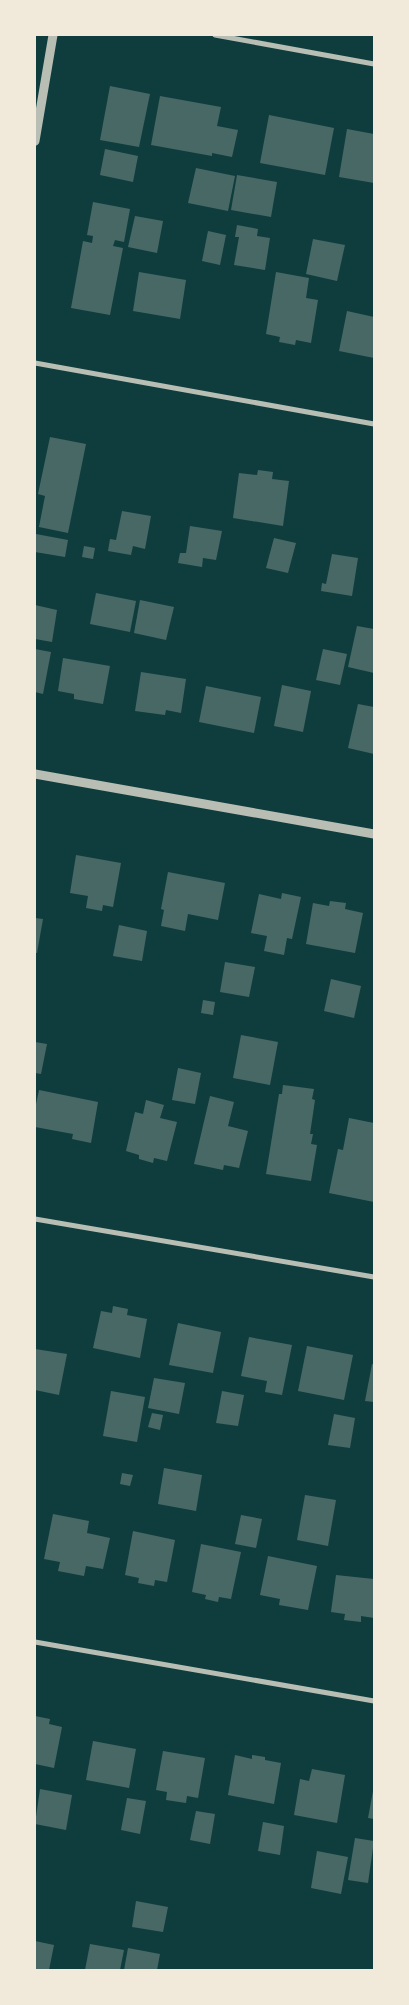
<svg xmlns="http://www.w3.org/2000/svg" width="409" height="2005" viewBox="0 0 409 2005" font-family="'Source Sans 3',sans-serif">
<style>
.building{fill:#486865}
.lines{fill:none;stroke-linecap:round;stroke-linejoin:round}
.minor{stroke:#b8beb3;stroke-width:5}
.tertiary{stroke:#b8beb3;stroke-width:9}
</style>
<rect width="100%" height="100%" fill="#0f3d3e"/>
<g class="building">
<path d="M110,86L150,94L139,147L100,140Z"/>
<path d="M160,96L221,107L217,126L238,130L232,157L212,153V156L151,145Z"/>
<path d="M269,115L334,128L325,175L260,163Z"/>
<path d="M347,129L374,134V183L339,177Z"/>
<path d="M105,149L138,156L133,182L100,175Z"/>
<path d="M196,168L235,176L228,211L188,203Z"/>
<path d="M237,175L277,182L271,217L231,210Z"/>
<path d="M93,202L130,209L124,242L115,240L113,246L123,248L110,315L71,308L83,241L92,243L93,236L87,235Z"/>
<path d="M135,216L163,221L157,253L128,247Z"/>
<path d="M237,225L258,229L257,236L270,238L265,270L234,265L239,237H235Z"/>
<path d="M208,231L226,235L220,265L202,261Z"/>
<path d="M313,239L345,245L337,281L306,274Z"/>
<path d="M139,272L186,280L180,319L133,311Z"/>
<path d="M276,272L309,278L306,298L318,300L311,343L296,340L295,345L279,342L280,337L266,334Z"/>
<path d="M347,311L374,317V358L339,351Z"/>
<path d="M50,437L86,444L68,533L39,527L45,496L38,494Z"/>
<path d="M258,470L273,472L272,479L289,481L283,526L233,518L239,473L257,475Z"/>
<path d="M122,511L151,516L145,549L133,546L131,555L108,551L110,539L116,540Z"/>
<path d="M190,526L222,531L216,560L203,558L202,567L178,563L180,553H186Z"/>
<path d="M36,534L68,540L65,557L35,552Z"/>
<path d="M274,538L296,543L288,573L266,568Z"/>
<path d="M84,546L95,548L93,559L82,557Z"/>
<path d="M332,554L358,558L352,596L321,591L322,583L326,584Z"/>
<path d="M96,593L136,601L130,632L90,624Z"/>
<path d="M140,600L174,607L166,640L134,633Z"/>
<path d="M35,605L57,610L52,642L35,639Z"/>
<path d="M357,626L374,629V673L348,667Z"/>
<path d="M35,649L51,652L43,694L35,692Z"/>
<path d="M323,649L347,654L340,685L316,680Z"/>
<path d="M63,658L110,666L103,704L74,699V694L58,691Z"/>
<path d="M141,672L186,679L181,713L166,710L165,715L135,711Z"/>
<path d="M282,685L311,691L303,732L274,726Z"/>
<path d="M206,686L261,697L254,733L199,722Z"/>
<path d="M358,704L374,707V754L348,748Z"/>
<path d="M76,855L121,863L113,907L103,905L102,911L86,908L88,896L70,893Z"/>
<path d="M168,872L225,883L218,920L188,914L185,931L161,926L164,910L161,909Z"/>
<path d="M282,893L301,897L292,939L287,938L284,955L264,951L267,936L251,933L259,894L281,899Z"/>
<path d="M330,901L346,903L345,909L363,913L355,953L306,944L313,903L329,906Z"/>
<path d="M35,918L43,919L37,953H35Z"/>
<path d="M119,925L147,931L142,961L113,956Z"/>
<path d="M225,962L255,967L249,997L220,992Z"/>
<path d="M331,979L361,986L354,1018L324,1011Z"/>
<path d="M203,1000L215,1002L213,1015L201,1013Z"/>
<path d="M241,1035L278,1042L270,1085L233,1078Z"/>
<path d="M35,1042L47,1044L41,1074L35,1073Z"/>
<path d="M178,1068L201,1073L195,1104L172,1100Z"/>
<path d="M283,1085L314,1089L312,1099L315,1100L310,1134H313L311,1144L317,1145L311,1181L266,1174L279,1094H282Z"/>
<path d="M39,1090L98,1102L91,1143L72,1139L73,1134L35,1127V1109Z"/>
<path d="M210,1096L234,1102L228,1126L248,1131L239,1168L224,1165L223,1170L194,1164Z"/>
<path d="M146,1100L164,1105L160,1118L177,1122L167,1161L154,1158L153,1163L139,1159V1155L126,1151L135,1112L143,1114Z"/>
<path d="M349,1118L374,1123V1202L329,1193L338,1149L343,1150Z"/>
<path d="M113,1306L128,1309L127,1315L147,1319L140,1358L93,1348L101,1311L112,1313Z"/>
<path d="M178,1323L221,1332L213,1373L169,1365Z"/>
<path d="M249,1337L292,1345L282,1395L265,1392L267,1381L241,1376Z"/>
<path d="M307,1346L353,1355L344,1400L298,1391Z"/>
<path d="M35,1349L67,1354L59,1395L35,1390Z"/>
<path d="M372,1364L374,1365V1402L365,1401Z"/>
<path d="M154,1378L185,1383L179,1414L148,1408Z"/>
<path d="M111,1391L145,1397L137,1442L103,1436Z"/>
<path d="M222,1391L244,1395L238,1426L216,1423Z"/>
<path d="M152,1413L163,1415L160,1430L148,1427Z"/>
<path d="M334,1414L355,1418L350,1448L328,1445Z"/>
<path d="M164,1468L202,1475L196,1511L158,1504Z"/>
<path d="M122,1473L133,1475L130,1486L120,1484Z"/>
<path d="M305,1495L336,1500L328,1546L297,1540Z"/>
<path d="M53,1514L89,1521L87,1533L110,1538L103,1569L86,1566L84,1576L58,1571L60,1562L44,1559Z"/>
<path d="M241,1515L262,1519L256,1548L235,1544Z"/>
<path d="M133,1531L175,1540L167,1582L155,1580L154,1586L138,1583L139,1578L125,1575Z"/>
<path d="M201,1544L241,1552L231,1599L219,1597L218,1602L205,1599L206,1595L192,1592Z"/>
<path d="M268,1556L317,1566L308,1610L279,1605L280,1599L260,1595Z"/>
<path d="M336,1575L374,1579V1618L361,1616V1622L344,1620L345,1614L331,1612Z"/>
<path d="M35,1716L50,1719L49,1724L62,1727L54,1768L35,1764Z"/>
<path d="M93,1741L136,1749L129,1788L86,1780Z"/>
<path d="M163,1751L205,1758L198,1798L187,1796L186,1803L166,1800L167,1792L156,1790Z"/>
<path d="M235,1755L252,1759V1755L265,1757V1760L281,1763L274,1804L228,1795Z"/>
<path d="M312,1769L345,1775L337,1823L294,1815L300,1779L309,1781Z"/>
<path d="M40,1789L72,1795L66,1830L35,1824Z"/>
<path d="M373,1791H374V1819L368,1818Z"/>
<path d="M127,1798L146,1801L140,1834L121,1830Z"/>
<path d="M196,1811L215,1814L210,1844L190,1840Z"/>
<path d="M263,1822L284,1826L280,1855L258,1851Z"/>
<path d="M355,1838L374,1841L368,1883L348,1880Z"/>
<path d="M317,1851L348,1857L341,1894L311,1888Z"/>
<path d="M136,1901L168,1907L163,1932L132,1927Z"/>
<path d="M35,1941L54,1945L49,1970H35Z"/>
<path d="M90,1944L124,1950L120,1970H85Z"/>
<path d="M128,1948L160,1954L157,1970H124Z"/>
</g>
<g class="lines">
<g class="minor">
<path d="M215,35L374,64"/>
<path d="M35,363L374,424"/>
<path d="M35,1219L374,1277"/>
<path d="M35,1642L374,1701"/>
</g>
<g class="tertiary">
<path d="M35,141L53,35"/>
<path d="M35,774L374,834"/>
</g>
</g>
<rect width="409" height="2005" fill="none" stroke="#f1e9da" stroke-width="72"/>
</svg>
